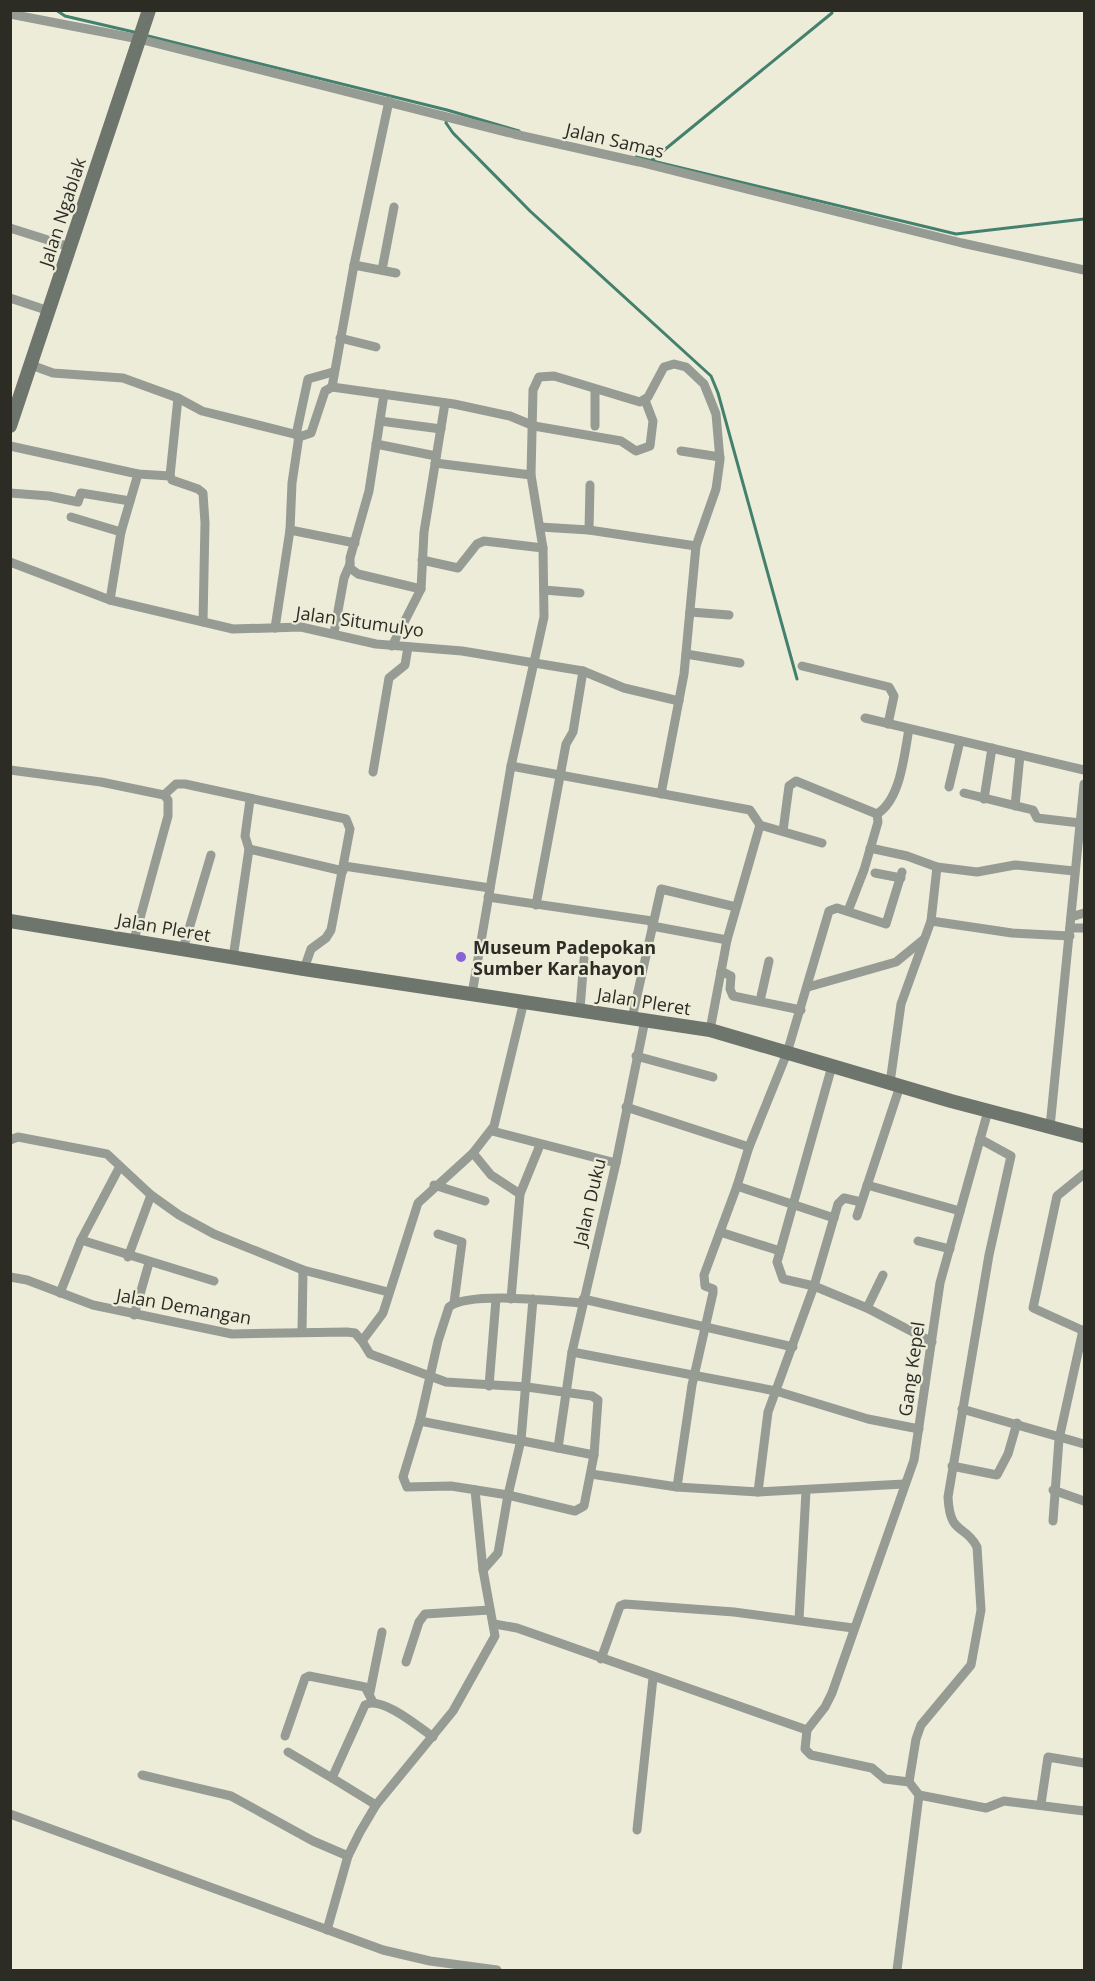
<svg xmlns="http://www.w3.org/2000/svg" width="1095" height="1981" viewBox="0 0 1095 1981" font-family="'Open Sans',sans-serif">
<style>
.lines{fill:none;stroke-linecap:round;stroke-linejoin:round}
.stream{stroke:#44806e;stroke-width:3}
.street{stroke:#969b94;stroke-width:9}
.secondary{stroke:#6d756c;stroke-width:14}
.poi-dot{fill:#8861db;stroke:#ececd9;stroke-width:2}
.labels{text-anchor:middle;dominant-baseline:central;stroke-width:4.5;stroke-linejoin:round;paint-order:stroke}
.street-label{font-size:18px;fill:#2c2c25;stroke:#ececd9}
.poi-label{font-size:18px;font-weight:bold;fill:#2c2c25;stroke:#ececd9;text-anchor:start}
</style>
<rect width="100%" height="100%" fill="#ececd9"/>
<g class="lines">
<g class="stream">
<path d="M56,10L65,16L138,33"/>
<path d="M144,35L447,110L519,131"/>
<path d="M447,118L446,123L453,133L530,211L711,376L718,393L797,679"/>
<path d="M636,157L956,234L1084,219"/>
<path d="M652,160L832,13"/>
</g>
<g class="street">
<path d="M10,14L139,39L514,134L639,162L962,243L1084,270"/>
<path d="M10,228L70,247"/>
<path d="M354,265L396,273"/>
<path d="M382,270L394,207"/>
<path d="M10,298L49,311"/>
<path d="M340,338L376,347"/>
<path d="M31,365L53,373L123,378L178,398L202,411L302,436L311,433L325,391L332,387L454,404L510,416L534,426L621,441L636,451L650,446L653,421L645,400"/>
<path d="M332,387L354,265L389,101"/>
<path d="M384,394L369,491L350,558V568L358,574L421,589"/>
<path d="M380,421L441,429"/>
<path d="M595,426V390"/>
<path d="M296,435L308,379L333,372"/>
<path d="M376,444L436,456"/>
<path d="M10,446L138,474L170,476L172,480L198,489L203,493L205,523L203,622"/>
<path d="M681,451L720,457"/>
<path d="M435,463L531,475"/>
<path d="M170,476L178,398"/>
<path d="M10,493L49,496L78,502L81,493L130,501"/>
<path d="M71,517L121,532"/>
<path d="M540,527L589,530L696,546"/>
<path d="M290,530L355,543"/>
<path d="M589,530L590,485"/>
<path d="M422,560L458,568L477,544L484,541L543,548"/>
<path d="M10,562L110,600L233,629L301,627L376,644L462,651L583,671L624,688L679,701"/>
<path d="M544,590L580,593"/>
<path d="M110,600L121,532L138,474"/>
<path d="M690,612L729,615"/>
<path d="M275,628L290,530L292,483L299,436"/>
<path d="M334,633L344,578L350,564"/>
<path d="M392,646L421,589L424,532L445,403"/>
<path d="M686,654L740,663"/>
<path d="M802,666L889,687L894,696L888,724"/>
<path d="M865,718L1084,770"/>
<path d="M511,766L750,810L760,825L822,843"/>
<path d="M10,770L101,782L164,795L168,800V816L134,940"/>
<path d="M373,772L389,678L405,665L408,647"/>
<path d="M949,787L960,741"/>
<path d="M964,793L1033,810L1037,818L1080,823"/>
<path d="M164,795L176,784H185L346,819L350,829L331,930L326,938L311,949L304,969"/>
<path d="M984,799L992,748"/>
<path d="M1015,806L1020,755"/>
<path d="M877,814C901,799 904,755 909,729"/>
<path d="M783,831L789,786L796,781L877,814L878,822L864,870L848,911"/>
<path d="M870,848L907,856L937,867L977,872L1015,865L1074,871"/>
<path d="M249,849L343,871"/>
<path d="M344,866L490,888"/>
<path d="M937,867L931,921L1012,933L1070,936"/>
<path d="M875,873L901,878"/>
<path d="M488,897L652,921"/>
<path d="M536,905L566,744L573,732L583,671"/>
<path d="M1071,917L1084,913"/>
<path d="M652,926L727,940"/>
<path d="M1070,928H1084"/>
<path d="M183,949L211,855"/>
<path d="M233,958L249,849L245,836L250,800"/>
<path d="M721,971L731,976L730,989L733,996L801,1010"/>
<path d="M808,987L896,962L923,940"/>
<path d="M472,994L511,766L544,617L543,548L531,475L533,390L539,377L554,376L640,402L648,397L664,367L674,364L686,367L704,384L716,414L720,460L716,489L696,546L684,674L661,794"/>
<path d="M760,1001L769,961"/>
<path d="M580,1009L584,959"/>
<path d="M632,1018L661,889L736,907"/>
<path d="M710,1030L727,940L760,825"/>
<path d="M636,1056L713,1077"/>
<path d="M832,1066L777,1262L783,1279L814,1286L867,1308L932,1342"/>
<path d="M890,1083L901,1004L931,921"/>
<path d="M626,1107L749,1147"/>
<path d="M1050,1127L1084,784"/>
<path d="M492,1131L616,1163"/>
<path d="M10,1140L18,1137L107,1154L151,1195L179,1215L214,1234L303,1270L388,1292"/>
<path d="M473,1153L491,1175L520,1194"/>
<path d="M1084,1174L1057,1196L1033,1308L1084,1331"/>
<path d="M434,1185L485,1201"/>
<path d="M867,1185L960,1211"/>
<path d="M857,1216L900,1086"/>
<path d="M834,1218L737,1186L749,1147L787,1053L829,911L837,908L886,924L902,872"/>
<path d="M720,1232L780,1251"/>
<path d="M438,1234L462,1242L454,1303"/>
<path d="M81,1240L214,1281"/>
<path d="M918,1241L950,1249"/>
<path d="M128,1257L151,1195"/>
<path d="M10,1277L27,1280L93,1305L232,1334L347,1332L355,1333L362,1341L383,1313L418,1203L473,1153L494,1126L524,1001"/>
<path d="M60,1293L81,1240L119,1168"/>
<path d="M511,1299L520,1194L540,1145"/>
<path d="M533,1299L521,1440L508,1495L451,1486L407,1487L403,1477L420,1421L438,1341L449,1307C469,1291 555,1301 582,1303"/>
<path d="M583,1299L793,1347"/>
<path d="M867,1308L883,1275"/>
<path d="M134,1315L149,1263"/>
<path d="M302,1332L303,1270"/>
<path d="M362,1341L370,1354L446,1382L527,1387L592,1396L598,1400L594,1455L584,1506L575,1511L508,1495L498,1553L483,1570"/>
<path d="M572,1352L776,1391L868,1419L919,1429"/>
<path d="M489,1386L496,1299"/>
<path d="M962,1409L1084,1444"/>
<path d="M420,1421L594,1455"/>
<path d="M558,1448L572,1352L616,1163L645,1020"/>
<path d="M952,1466L997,1475L1008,1454L1017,1423"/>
<path d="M591,1474L677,1487L692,1385L713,1293V1289L705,1286L704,1275L737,1186"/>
<path d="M677,1487L758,1492L904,1484"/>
<path d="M1053,1490L1084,1501"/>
<path d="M758,1492L768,1412L814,1286L838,1204L844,1198L861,1202"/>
<path d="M1053,1521L1059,1439L1083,1330"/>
<path d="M799,1620L806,1491"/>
<path d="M494,1624L517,1628L807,1730L805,1749L811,1755L872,1768L885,1779L909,1782L919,1795L986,1808L1004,1801L1084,1811"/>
<path d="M601,1659L620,1606L625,1604L734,1612L853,1628"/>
<path d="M406,1662L419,1622L425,1614L490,1610"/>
<path d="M370,1692L382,1632"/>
<path d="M807,1730L825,1707L832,1693L914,1460L940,1283L988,1111"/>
<path d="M285,1736L305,1678L309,1676L365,1687L373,1702"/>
<path d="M288,1752L332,1778"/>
<path d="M142,1775L231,1796L313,1841L348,1856"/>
<path d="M909,1782L916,1739L921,1725L971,1665L981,1610L977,1547C965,1523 950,1537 948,1497L989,1255L1011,1156L980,1139"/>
<path d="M1041,1804L1048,1757L1084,1763"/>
<path d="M376,1805L332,1778L365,1705C381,1695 419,1727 433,1737"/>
<path d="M10,1814L383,1950L430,1961L497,1970"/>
<path d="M637,1830L653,1678"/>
<path d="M327,1930L348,1856L360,1832L376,1805L453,1711L495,1636L483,1570L475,1490"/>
<path d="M897,1970L919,1795"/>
</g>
<g class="secondary">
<path d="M10,426L149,10"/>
<path d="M10,921L304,969L710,1030L951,1101L1084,1136"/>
</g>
</g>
<circle class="poi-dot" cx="461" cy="957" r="6"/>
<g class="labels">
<g class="street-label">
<text transform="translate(615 140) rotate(13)">Jalan Samas</text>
<text transform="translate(62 212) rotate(-72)">Jalan Ngablak</text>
<text transform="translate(360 621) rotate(8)">Jalan Situmulyo</text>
<text transform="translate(164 927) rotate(10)">Jalan Pleret</text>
<text transform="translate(644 1001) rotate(9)">Jalan Pleret</text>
<text transform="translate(589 1202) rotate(-77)">Jalan Duku</text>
<text transform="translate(184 1306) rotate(10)">Jalan Demangan</text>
<text transform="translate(911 1369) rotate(-82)">Gang Kepel</text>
</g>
<g class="poi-label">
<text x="473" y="947">Museum Padepokan<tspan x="473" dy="21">Sumber Karahayon</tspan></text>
</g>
</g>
<rect width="1095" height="1981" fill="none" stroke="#2c2c25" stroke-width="24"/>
</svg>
